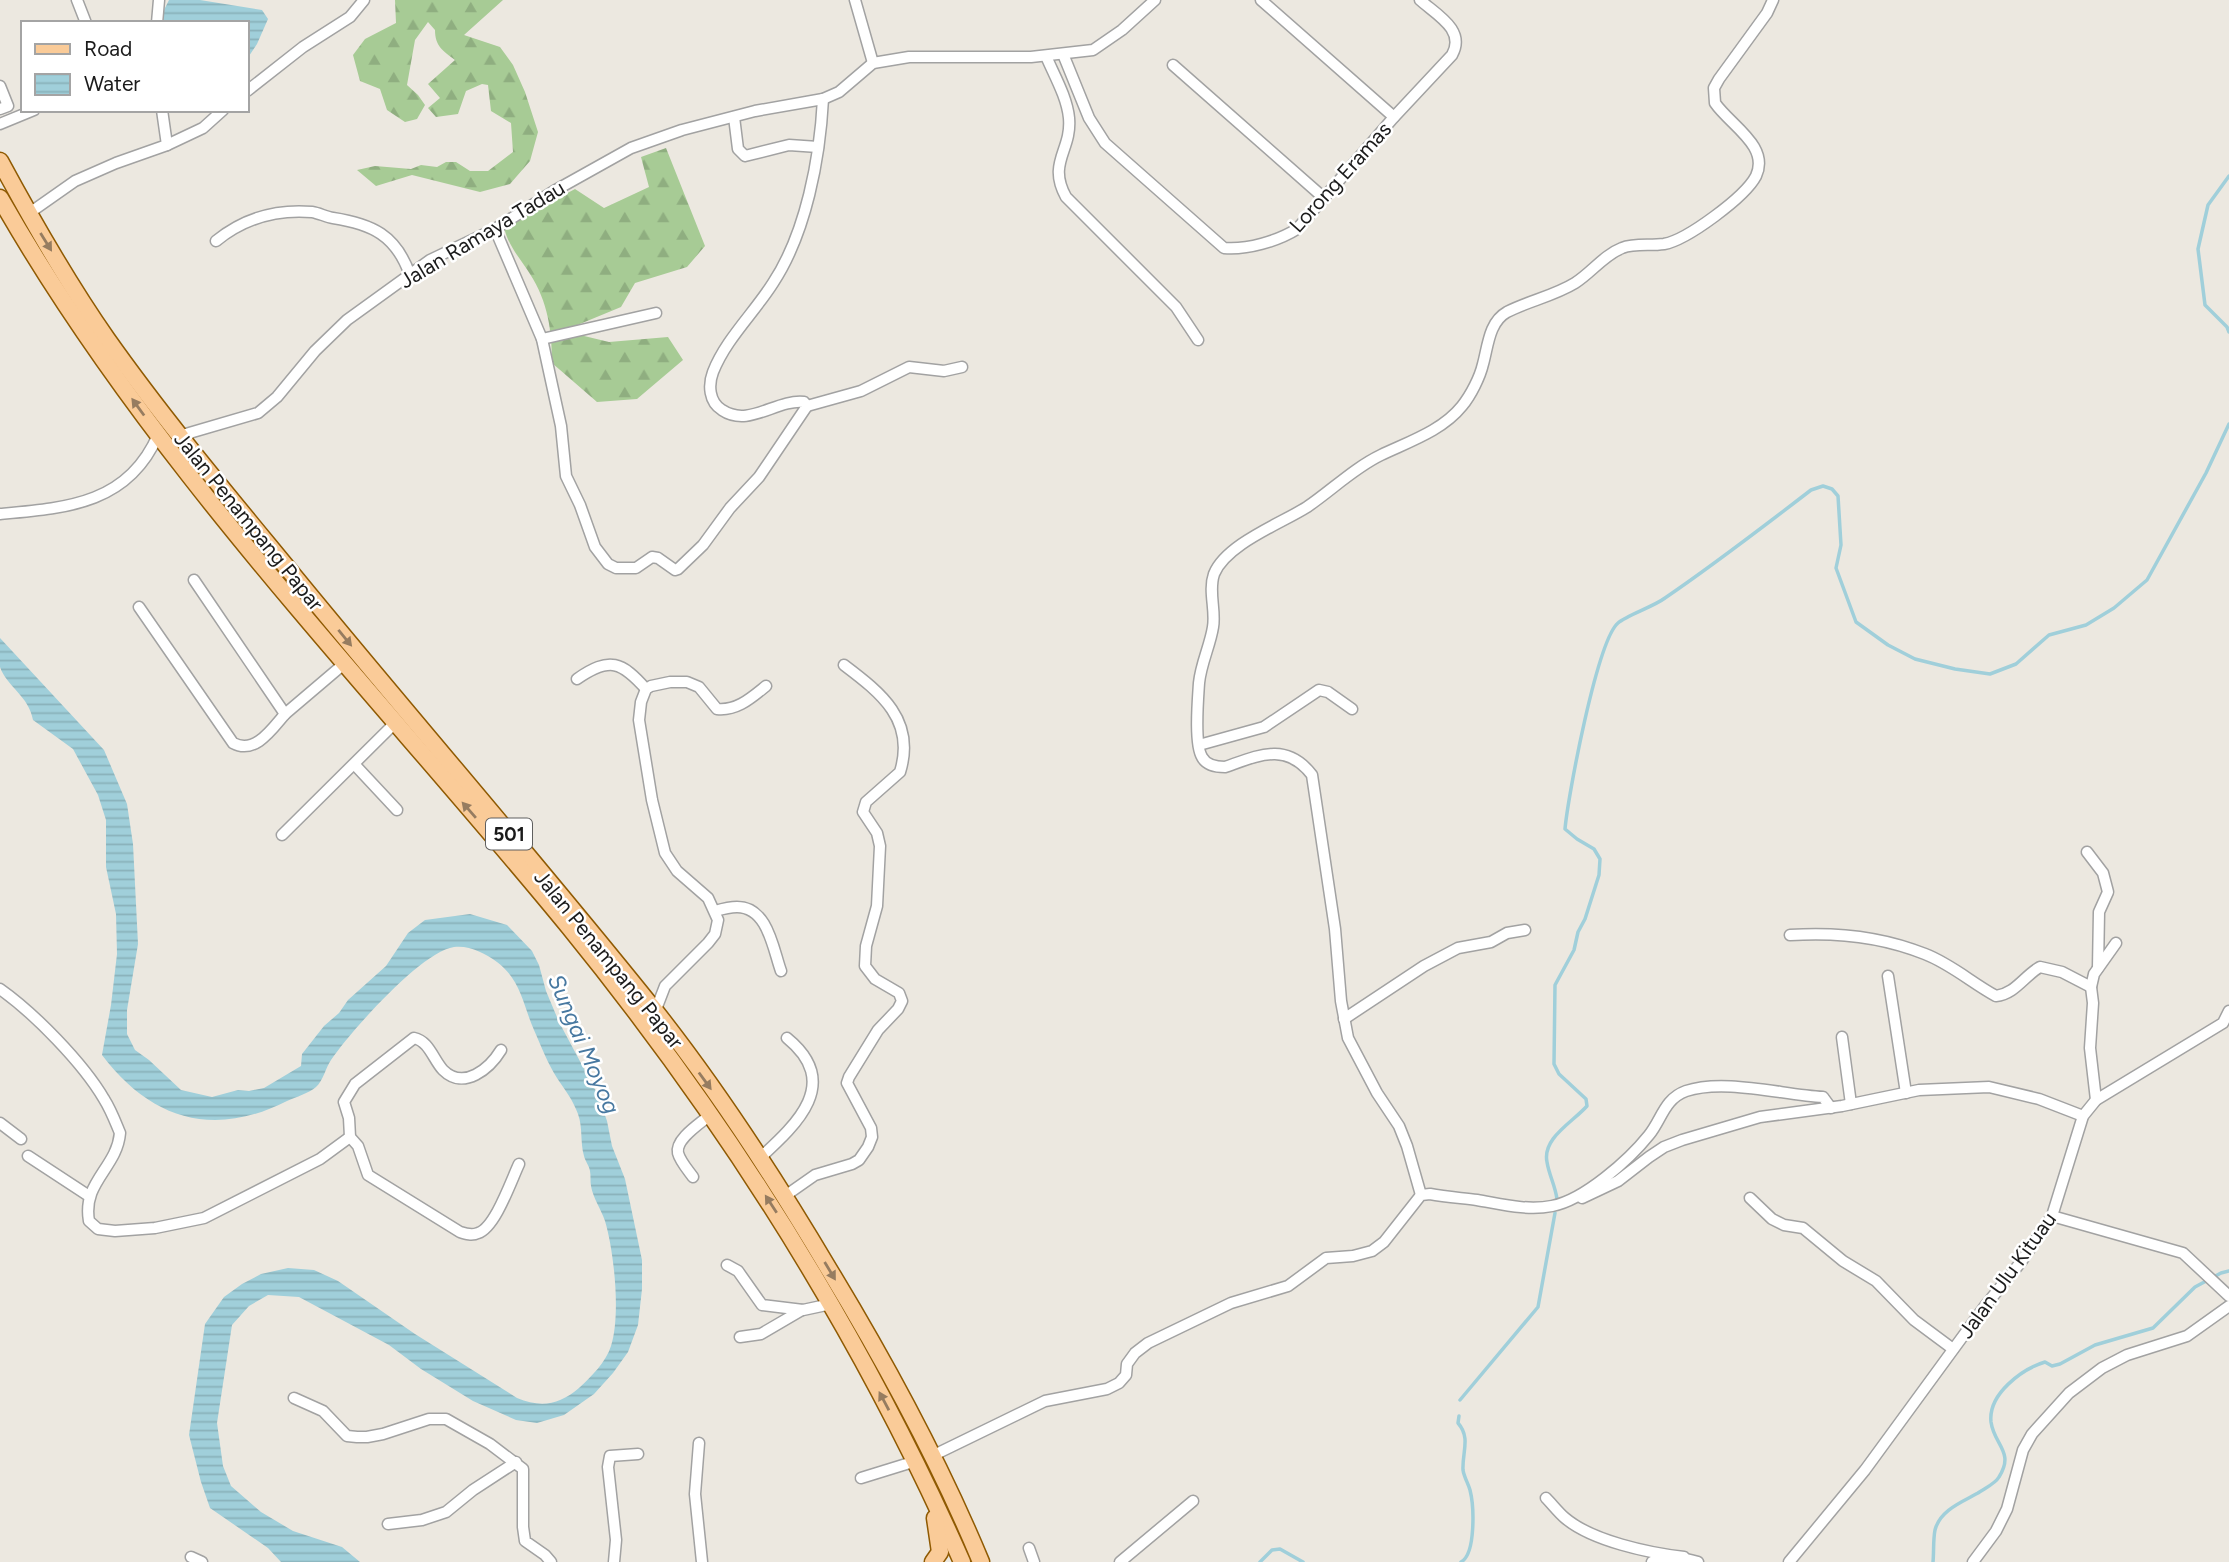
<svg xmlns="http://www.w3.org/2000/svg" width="2229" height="1562" viewBox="0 0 2229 1562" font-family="Figtree,sans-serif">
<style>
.forest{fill:url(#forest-firs)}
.water{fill:url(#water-rules)}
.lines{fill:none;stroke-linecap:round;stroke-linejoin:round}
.stream{stroke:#a0cfda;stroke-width:3.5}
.minor-casing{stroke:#a2a2a2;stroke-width:13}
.primary-casing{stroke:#8f5a02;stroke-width:19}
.minor{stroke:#fff;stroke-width:10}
.primary{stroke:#facb98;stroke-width:16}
.oneway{fill:#967c60}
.labels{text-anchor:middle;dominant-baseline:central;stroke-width:5;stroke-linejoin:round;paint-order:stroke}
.shield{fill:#fff;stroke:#5f5f5f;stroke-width:2}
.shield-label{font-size:19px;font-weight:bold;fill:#1b1b1b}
.street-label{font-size:21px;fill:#1b1b1b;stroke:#fff}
.water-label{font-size:23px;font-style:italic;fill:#4778a0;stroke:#fff}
</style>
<defs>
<pattern id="forest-firs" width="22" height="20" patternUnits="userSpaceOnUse" patternTransform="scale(1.75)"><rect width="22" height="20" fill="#a7cb95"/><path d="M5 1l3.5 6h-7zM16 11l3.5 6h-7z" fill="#8fae80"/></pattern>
<pattern id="water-rules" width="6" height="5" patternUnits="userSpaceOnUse" patternTransform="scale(1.75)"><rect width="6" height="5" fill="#a0cfda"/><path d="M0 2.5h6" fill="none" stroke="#89b1ba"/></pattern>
</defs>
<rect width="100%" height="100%" fill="#ece8e0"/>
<g class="forest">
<path d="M395,0H503L464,35L500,47L513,65L525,92L538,132L530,161L510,184L480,192L412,175L376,186L357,170L375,166L411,169L421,165L437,167L446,162H456L470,171H488L513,152L511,123L491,111L488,85L482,84L466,91L458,114L436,117L428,108L440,98L428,84L455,60C443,51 435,46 435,30L428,22L415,40L407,85L418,95L425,105L417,119L405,122L387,110L380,89L360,81L353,55L365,39L396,23Z"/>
<path d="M666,148L705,246L687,267L635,283L621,307L575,326L580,335L609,342L668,337L683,360L637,399L597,402L552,363C552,331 548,302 530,274C520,258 508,246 504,227L575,189L604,208L649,187L641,157Z"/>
</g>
<g class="water">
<path d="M169,0H200L262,10L268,19L257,44L247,59V23H163L164,10Z"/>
<path d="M0,638L104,750L127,804L133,844L138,944L127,1010V1034L135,1050L149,1060L181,1090L212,1097L238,1090L249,1091L264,1088L301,1066L302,1054L324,1026L339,1013L348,1000L386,966L408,933L425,920L470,914L507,925L532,951L539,965L546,991L559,1022L598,1095L607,1121L612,1146L625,1179L642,1260V1289L638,1325L628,1352L613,1373L594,1394L564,1415L537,1423L516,1420L473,1401L421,1369L389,1345L299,1297L268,1295L249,1306L232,1325L217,1423L223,1466L231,1486L261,1512L293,1531L342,1547L360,1562H281L268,1548L210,1508L201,1482L189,1435L205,1324L224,1297L242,1284L261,1274L288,1268L314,1270L338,1281L415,1334L517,1398C541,1408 559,1405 579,1388C591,1377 606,1362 611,1346C621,1315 614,1251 605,1221C601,1209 593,1198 591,1186C590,1181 591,1176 590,1171C589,1165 585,1161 584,1156C580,1142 583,1128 578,1114C573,1100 565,1090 557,1078C548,1064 541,1046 534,1030C523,1005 521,980 497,962C485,953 469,945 454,947C422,951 350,1032 331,1060C326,1067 323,1081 316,1087C309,1093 296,1097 287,1101C214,1138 151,1120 102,1055L111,1005L117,954L116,914L106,867V820L98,795L73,749L33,720C29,696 7,687 0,667C0,659 0,646 0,638Z"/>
</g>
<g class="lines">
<g class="stream">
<path d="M2229,176L2208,205L2198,249L2205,305L2227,327L2229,332"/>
<path d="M1557,1199C1555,1185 1549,1175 1547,1162C1542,1138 1573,1122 1587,1106L1586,1099L1559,1074L1554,1064L1555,985L1574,950L1578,932L1585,919L1599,875L1600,859L1594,849L1577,839L1565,829C1568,796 1597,641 1618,623C1627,615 1653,607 1665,598C1715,564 1763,527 1811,490L1823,486L1832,489L1838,496L1841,545L1836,568L1856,622L1888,645L1915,659L1955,669L1990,674L2016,664L2049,635L2086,625L2114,608L2147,580L2206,473L2229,424"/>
<path d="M1460,1400L1538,1307L1555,1213"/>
<path d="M1459,1416L1458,1423C1471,1438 1462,1452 1463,1470C1464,1477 1468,1483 1470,1490C1474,1506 1476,1554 1461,1562"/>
<path d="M1260,1562L1272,1550L1280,1549L1303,1562"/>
<path d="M1933,1562C1934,1552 1933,1540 1935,1530C1940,1510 1962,1502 1978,1493C1985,1488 1995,1484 1999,1477C2015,1452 1994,1445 1991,1422C1988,1394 2022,1369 2045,1362L2052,1366L2060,1364L2095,1345L2153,1328L2195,1287L2221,1273L2229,1271"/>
</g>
<defs>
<g id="minor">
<path d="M77,0L86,23"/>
<path d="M855,0L873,63"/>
<path d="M1261,0L1394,117"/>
<path d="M157,23L159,0"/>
<path d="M1063,54L1089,118L1105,143L1224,248C1247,250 1278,241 1297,229L1394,117L1452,55C1466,30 1437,15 1420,0"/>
<path d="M1046,56C1054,75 1067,97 1069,118C1072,151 1047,162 1066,197L1176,307L1198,340"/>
<path d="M1173,65L1324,198"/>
<path d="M0,86L8,106L0,109"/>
<path d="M247,91L303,47L350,17L364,0"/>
<path d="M734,117L738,149L745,156L789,145L818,147"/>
<path d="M0,124L34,110"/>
<path d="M167,145L203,128L223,110"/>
<path d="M28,214L75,181L116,163L167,145L162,110"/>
<path d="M495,229L542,339L561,426L566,476L580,505L595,547L608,564L616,568H636L652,557L658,558L675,570L678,569L703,545L730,508L759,477L807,406L804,402C776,399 749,428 722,410C709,402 708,385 713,372C726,339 754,313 773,283C806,233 820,158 823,99"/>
<path d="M216,241C243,219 276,209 312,212C319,213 326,217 333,218C372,224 396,235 410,275"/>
<path d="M542,339L656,313"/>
<path d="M807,406L861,391L909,367L944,371L962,367"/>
<path d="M179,436L258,413L277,397L315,351L347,320L430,260L495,229L554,191L631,148L682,130L755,111L823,99L839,92L873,63L909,57H1031L1093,50L1122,30L1155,0"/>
<path d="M0,514C67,508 128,504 158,435"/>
<path d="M194,580L285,714L345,663"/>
<path d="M139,607L233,743C255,755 272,729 285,714"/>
<path d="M577,679C610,656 622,662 646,689"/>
<path d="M1199,745L1264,727L1319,690L1328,692L1352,709"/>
<path d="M355,765L397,810"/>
<path d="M282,835L395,723"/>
<path d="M2087,852L2103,873L2108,892L2099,912L2098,968"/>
<path d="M715,911C722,909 730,907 737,907C768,907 773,949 781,971"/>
<path d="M1790,935C1835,932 1883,937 1925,954C1951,964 1972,983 1996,996C2015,994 2024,976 2040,967L2062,972L2091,987"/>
<path d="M1888,976L1906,1093"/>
<path d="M0,989C34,1013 83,1063 104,1099C111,1110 115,1121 120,1133C117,1168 82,1182 89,1221L98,1229L115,1231L155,1228L204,1218L320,1159L350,1137"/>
<path d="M655,1012L665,986L708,943L715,934L718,920L708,898L677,871L665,853L652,800L639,720L641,702L646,689L651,686L670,682H687L699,687L717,709C737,711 751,698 766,686"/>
<path d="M1344,1019L1424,966L1458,948L1491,942L1507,933L1525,930"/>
<path d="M1842,1037L1851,1104"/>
<path d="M501,1050C490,1068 464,1091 443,1070C433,1059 429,1041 414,1038L355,1084L344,1102L349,1118L350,1137L358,1146L368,1175L460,1232C466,1234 472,1236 478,1233C495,1228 511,1181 519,1164"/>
<path d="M2096,1100L2090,1048L2093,1003L2091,987L2094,974L2116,943"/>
<path d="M0,1123L21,1139"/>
<path d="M28,1156L89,1196"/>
<path d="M760,1158C797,1124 842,1083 787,1038"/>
<path d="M693,1177C688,1170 680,1161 678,1153C675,1139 701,1123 710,1115"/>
<path d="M1421,1195L1407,1146L1399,1126L1377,1093L1348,1038L1341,1001L1335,929L1312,775C1286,741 1257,756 1225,767C1216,767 1206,765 1202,757C1194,744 1198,699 1199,683C1201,663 1210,646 1213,627C1216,610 1208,591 1214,574C1226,544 1282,523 1307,507C1332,490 1354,468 1381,455C1408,442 1442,431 1462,406C1471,395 1480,377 1483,364C1488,346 1489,322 1507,312C1528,301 1554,296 1575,283C1591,273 1604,255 1622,248C1634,243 1650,246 1664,244C1687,240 1745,197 1756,176C1770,146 1730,125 1715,103L1714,88L1719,79L1767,13L1773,0"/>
<path d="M785,1196L815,1175L852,1164L859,1160L868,1147L872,1137L871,1128L847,1083L849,1077L878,1030L898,1009L902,1001L899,993L875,979L865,966L866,946L877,906L880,846L877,833L863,812L866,802L900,772C916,720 881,693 844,665"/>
<path d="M1582,1198L1618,1181L1649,1157L1664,1147L1682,1140L1760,1117L1842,1106L1919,1090L1989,1087L2039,1099L2083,1116"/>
<path d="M1750,1198L1772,1219L1784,1225L1803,1228L1843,1261L1876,1281L1914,1320L1953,1349"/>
<path d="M2052,1216L2183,1253L2229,1296"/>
<path d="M727,1265L738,1271L762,1305L803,1310L831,1304"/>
<path d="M740,1337L761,1334L802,1310"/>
<path d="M294,1398L323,1411L347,1436L357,1437H367L383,1434L429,1419H446L490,1444L523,1469V1527L525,1541L545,1555L551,1562"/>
<path d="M699,1443L695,1494L702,1562"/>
<path d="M934,1455L1045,1401L1107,1389L1119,1383L1126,1375L1127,1364L1135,1353L1148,1343L1231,1303L1288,1286L1326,1258L1353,1256L1372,1251L1384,1242L1421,1195L1430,1194C1446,1197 1462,1198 1477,1200C1501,1204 1527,1211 1552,1206C1584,1200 1629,1160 1649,1135C1662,1119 1664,1099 1686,1091C1724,1078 1783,1095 1823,1097L1831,1108"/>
<path d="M861,1478L916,1461"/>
<path d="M1546,1498C1552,1504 1558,1512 1565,1518C1592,1541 1649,1553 1684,1557"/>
<path d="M388,1524L422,1520L446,1512L473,1490L516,1462"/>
<path d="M1029,1548L1034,1562"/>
<path d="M191,1557L202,1562"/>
<path d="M614,1562L616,1540L608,1467L610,1456L638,1454"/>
<path d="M1120,1562L1193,1501"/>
<path d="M1652,1562C1667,1556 1682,1557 1698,1562"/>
<path d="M1789,1562L1865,1470L1985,1306L2021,1262L2052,1216L2083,1116L2096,1100L2223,1023L2229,1011"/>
<path d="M1973,1562L1996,1531L2007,1509L2023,1450L2032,1434L2069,1393L2102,1368L2127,1355L2187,1336L2229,1306"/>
</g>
<g id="primary">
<path d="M0,161C33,222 67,282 107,339C165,421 230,498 294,576C412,720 535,861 652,1007C718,1090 776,1180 830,1271C887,1365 939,1461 981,1562"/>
<path d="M0,198C152,465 375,690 569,927C727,1121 861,1333 962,1562"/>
<path d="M933,1562L940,1552L935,1518"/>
</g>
</defs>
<use href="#minor" class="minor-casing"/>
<use href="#primary" class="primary-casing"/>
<use href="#minor" class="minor"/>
<use href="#primary" class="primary"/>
</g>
<defs><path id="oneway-solid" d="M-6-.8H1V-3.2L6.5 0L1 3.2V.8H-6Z" transform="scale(1.75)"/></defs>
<g class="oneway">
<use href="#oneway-solid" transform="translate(46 242) rotate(58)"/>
<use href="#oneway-solid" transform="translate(138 407) rotate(-126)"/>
<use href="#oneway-solid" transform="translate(345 638) rotate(51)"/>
<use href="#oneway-solid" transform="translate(469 810) rotate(-131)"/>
<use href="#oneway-solid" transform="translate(705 1081) rotate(54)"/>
<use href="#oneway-solid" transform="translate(771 1204) rotate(-123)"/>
<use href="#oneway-solid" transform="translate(830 1271) rotate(59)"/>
<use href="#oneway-solid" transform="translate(884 1401) rotate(-118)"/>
</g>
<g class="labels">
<rect class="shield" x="486" y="818.5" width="46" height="31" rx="5"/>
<g class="shield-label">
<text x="509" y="834">501</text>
</g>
<g class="street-label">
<text transform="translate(1340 177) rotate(-48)">Lorong Eramas</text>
<text transform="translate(482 234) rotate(-31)">Jalan Ramaya Tadau</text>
<text transform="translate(249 521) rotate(51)">Jalan Penampang Papar</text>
<text transform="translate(609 959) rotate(51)">Jalan Penampang Papar</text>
<text transform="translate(2007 1275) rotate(-54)">Jalan Ulu Kituau</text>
</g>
<g class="water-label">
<text transform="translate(584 1044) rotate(67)">Sungai Moyog</text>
</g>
</g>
<rect x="21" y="21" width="228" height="91" fill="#ffffff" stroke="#a4a4a4" stroke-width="2"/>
<rect x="35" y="44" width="35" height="10" fill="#facb98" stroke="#a4a4a4" stroke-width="2"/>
<text x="84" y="56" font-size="21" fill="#1b1b1b">Road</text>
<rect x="35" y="74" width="35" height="21" fill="url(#water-rules)" stroke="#a4a4a4" stroke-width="2"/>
<text x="84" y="91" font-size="21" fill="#1b1b1b">Water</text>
</svg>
